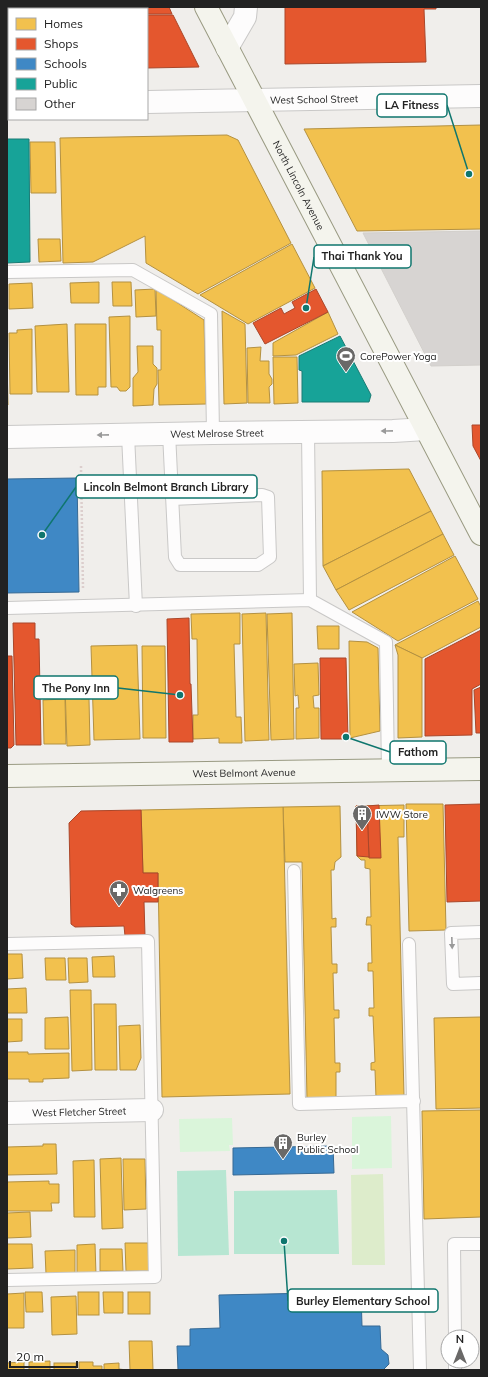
<svg xmlns="http://www.w3.org/2000/svg" width="488" height="1377" viewBox="0 0 488 1377" font-family="Mulish,sans-serif">
<style>
.grass{fill:#ddeccb}
.park{fill:#daf5da}
.pitch{fill:#b7e6d2}
.homes{fill:#f2c14e;stroke:#b49141}
.shops{fill:#e4572e;stroke:#aa472a}
.schools{fill:#3f88c5;stroke:#366994}
.public{fill:#17a398;stroke:#1a7c75}
.building{fill:#d7d4d2;stroke:#d3d0cc}
.lines{fill:none;stroke-linecap:round;stroke-linejoin:round}
.lane-casing{stroke:#c9c8c7;stroke-width:14}
.street-casing{stroke:#c9c8c7;stroke-width:24}
.secondary-casing{stroke:#999a82;stroke-width:24}
.path{stroke:#dccecd;stroke-width:2.5;stroke-dasharray:2 2;stroke-linecap:butt}
.lane{stroke:#fdfcfc;stroke-width:12}
.street{stroke:#fdfcfc;stroke-width:22}
.secondary{stroke:#f4f4ed;stroke-width:22}
.oneway{fill:#9a9a9a}
.labels{text-anchor:middle;dominant-baseline:central;stroke-width:4;stroke-linejoin:round;paint-order:stroke}
.street-label{font-size:10px;fill:#222;stroke:#fff}
.poi-label{font-size:10px;fill:#222;stroke:#fff;text-anchor:start}
.leader{fill:none;stroke:#0f766e;stroke-width:1.5}
.callout-dot{fill:#0f766e;stroke:#fff;stroke-width:1.5}
.callout{fill:#fff;stroke:#0f766e;stroke-width:1.5}
.callout-label{font-size:11px;text-anchor:middle;font-weight:bold;fill:#222}
</style>
<rect width="100%" height="100%" fill="#f0eeeb"/>
<path class="grass" d="M383,1174L385,1265H352L351,1175Z"/>
<g class="park">
<path d="M391,1116L392,1168L352,1169V1117Z"/>
<path d="M232,1118L233,1145H229L230,1151L180,1152L179,1119Z"/>
</g>
<g class="pitch">
<path d="M226,1170L229,1255L178,1256L177,1171Z"/>
<path d="M337,1190L339,1254H234V1191Z"/>
</g>
<g class="homes">
<path d="M7,7H15V9H9V25H7Z"/>
<path d="M44,7H89L85,9H44Z"/>
<rect x="7" y="28" width="2" height="41"/>
<path d="M481,125V229L357,231L304,129Z"/>
<path d="M227,135L238,140L291,243L198,294L146,263L145,236L93,262L63,263L60,138Z"/>
<path d="M30,142H55L56,193H31Z"/>
<path d="M38,239H60L61,261L39,262Z"/>
<path d="M292,244L315,288L248,324L200,295Z"/>
<path d="M99,282V303H71L70,283Z"/>
<path d="M112,282H131L132,306H113Z"/>
<path d="M32,283L33,308L9,309V284Z"/>
<path d="M155,289L156,316L136,317L135,290Z"/>
<path d="M156,289L204,320L206,404L159,405L158,370H161V330H157Z"/>
<path d="M222,311L245,324L247,403L224,404Z"/>
<path d="M328,312L338,334L296,355L273,356V343Z"/>
<path d="M130,316V387L126,391H120L117,387H111L109,317Z"/>
<path d="M67,324L69,392H37L35,326Z"/>
<path d="M75,324H106V387H98V395H76Z"/>
<path d="M32,329V394H10L9,333H17V330Z"/>
<path d="M137,346H153V364L157,368V384L154,389L153,405L133,406V378L138,372Z"/>
<path d="M261,347L260,361H269V374L272,379V384L269,387L270,403H248L247,348Z"/>
<path d="M273,357H297L298,403L274,404Z"/>
<path d="M7,361L8,405H7Z"/>
<path d="M409,469L431,511L323,566L322,471Z"/>
<path d="M431,511L443,534L336,590L323,566Z"/>
<path d="M443,534L454,555L349,610L336,590Z"/>
<path d="M455,556L478,599L398,641L352,612Z"/>
<path d="M478,601L481,607V627L422,658L395,645Z"/>
<path d="M240,613V644H234L236,717H241L242,743H219V738L193,739V715H198L197,639H192L191,614Z"/>
<path d="M266,613L269,740L245,741L242,614Z"/>
<path d="M292,613L294,739L271,740L267,614Z"/>
<path d="M317,626H339V649H318Z"/>
<path d="M349,641L367,642L378,648L380,731L350,738Z"/>
<path d="M137,645L140,739L94,740L91,646Z"/>
<path d="M395,645L422,658V737L398,738V655Z"/>
<path d="M142,646H165L166,738H143Z"/>
<path d="M318,663L319,695L313,696L314,708H319V738L296,739V708H299L298,695L295,696L294,664Z"/>
<path d="M65,686H81V699H89L90,745L67,746Z"/>
<path d="M65,699L66,744H44L43,700Z"/>
<path d="M406,804H443L446,930L409,931Z"/>
<path d="M404,805V837H398L404,1097L376,1098L375,1070H371V1063L375,1062L373,1016H369V1008H374L373,971H368V963H372L371,925H366L367,917H371L370,869L365,868V860H361L357,856L356,806Z"/>
<path d="M340,806L341,857L335,862L334,870H331L332,919L336,918V927H331L332,964H337V973H333L334,1010H339V1018H334L335,1063H340V1072H336V1099H307L302,862H285L283,807Z"/>
<path d="M283,807L290,1094L162,1097L158,873H143L141,810Z"/>
<path d="M7,954H22L23,978L7,979Z"/>
<path d="M114,956L115,977H93L92,957Z"/>
<path d="M45,958H65L66,980H46Z"/>
<path d="M68,958H87L88,982L69,983Z"/>
<path d="M26,988L27,1013H7V989Z"/>
<path d="M70,990H91L92,1070L72,1071Z"/>
<path d="M94,1004H116L117,1070H95Z"/>
<path d="M68,1017L69,1049H45V1018Z"/>
<path d="M481,1017V1108L436,1109L434,1018Z"/>
<path d="M7,1019H22V1041L7,1042Z"/>
<path d="M140,1025L141,1058L136,1070H120L119,1026Z"/>
<path d="M7,1052H28V1054L69,1053V1078L43,1079V1082H29V1079H7Z"/>
<path d="M481,1110V1217L424,1219L422,1111Z"/>
<path d="M43,1144H56L57,1174L7,1175V1147L43,1146Z"/>
<path d="M121,1158L123,1228L102,1229L100,1159Z"/>
<path d="M123,1159H145L146,1209L124,1210Z"/>
<path d="M94,1160L95,1217H74L73,1161Z"/>
<path d="M49,1181V1184H59V1203H51L52,1211H7V1182Z"/>
<path d="M30,1212L31,1237L7,1238V1213Z"/>
<path d="M125,1243H148L149,1271H126Z"/>
<path d="M7,1244H32L33,1268L7,1269Z"/>
<path d="M95,1244L96,1274H77V1245Z"/>
<path d="M100,1249H122L123,1271H100Z"/>
<path d="M75,1250V1273L46,1274L45,1251Z"/>
<path d="M25,1292H42L43,1312H26Z"/>
<rect x="78" y="1292" width="21" height="23"/>
<path d="M103,1292H123V1313H104Z"/>
<rect x="128" y="1292" width="22" height="22"/>
<path d="M24,1293V1328H7V1294Z"/>
<path d="M76,1296L77,1334L52,1335L51,1297Z"/>
<path d="M129,1341H152L153,1370H130Z"/>
<path d="M50,1361V1370H29V1362Z"/>
<path d="M24,1362V1370H7V1363Z"/>
<path d="M79,1362H93V1366H102V1370H79Z"/>
<rect x="54" y="1363" width="22" height="7"/>
<path d="M119,1363V1369L127,1370H104V1364Z"/>
</g>
<g class="shops">
<path d="M99,7H169L172,14H147V9H100Z"/>
<path d="M285,7H436V9H424L426,62L285,64Z"/>
<path d="M147,15H173L199,67L147,68Z"/>
<path d="M316,289L328,312L265,344L253,323L281,308L284,314L295,308L292,302Z"/>
<path d="M472,425H481V461L473,446Z"/>
<path d="M189,618L190,684H191L193,742H169L167,619Z"/>
<path d="M13,623H35V639H39L41,745H16Z"/>
<path d="M481,630V684L472,689V735L425,736V659Z"/>
<path d="M7,656H12L14,745L11,748H7Z"/>
<path d="M320,658H346L348,739H321Z"/>
<path d="M481,687V733H476L474,690Z"/>
<path d="M481,804V901L447,902L445,805Z"/>
<path d="M379,805L381,858H369L367,806Z"/>
<path d="M356,806H367L369,857L357,856Z"/>
<path d="M141,810L143,873H158V902H144L145,936H125L124,926L75,927L71,924L69,823L81,811Z"/>
</g>
<g class="schools">
<path d="M77,478L79,592L7,593V479Z"/>
<path d="M333,1146L334,1173L233,1175V1148Z"/>
<path d="M361,1292L362,1326H380L381,1349L388,1355L389,1364L383,1370H178L177,1346H190V1329L220,1328L219,1295Z"/>
</g>
<g class="public">
<path d="M7,139H29L30,262L7,263Z"/>
<path d="M340,336L371,395L369,402H302V371L299,370V356Z"/>
</g>
<path class="building" d="M481,231V365L431,366L363,233Z"/>
<g class="lines">
<defs>
<g id="lane">
<path d="M33,7V9"/>
<path d="M7,272L133,270L211,314L213,433"/>
<path d="M308,432L310,600"/>
<path d="M169,433L175,557L180,565H258L270,557L268,497L262,495L172,499"/>
<path d="M128,435L136,606"/>
<path d="M7,608L310,600L386,642L388,770"/>
<path d="M294,871L299,1104L414,1101"/>
<path d="M481,932L451,933L453,984L481,983"/>
<path d="M7,944L148,941L155,1277L7,1280"/>
<path d="M409,944L420,1370"/>
<path d="M455,1337L454,1244H481"/>
<path d="M455,1361V1370"/>
</g>
<g id="street">
<path d="M227,48L245,17L246,7"/>
<path id="s1" d="M147,102L481,96"/>
<path d="M7,104H9"/>
<path id="s2" d="M7,437L213,433L393,431L426,429"/>
<path id="s3" d="M7,1113L152,1110"/>
</g>
<g id="secondary">
<path id="s4" d="M206,7L481,534"/>
<path id="s5" d="M7,776L481,769"/>
</g>
</defs>
<use href="#lane" class="lane-casing"/>
<use href="#street" class="street-casing"/>
<use href="#secondary" class="secondary-casing"/>
<path class="path" d="M81,466L83,589"/>
<use href="#lane" class="lane"/>
<use href="#street" class="street"/>
<use href="#secondary" class="secondary"/>
</g>
<defs><path id="oneway-solid" d="M-6-.8H1V-3.2L6.5 0L1 3.2V.8H-6Z"/></defs>
<g class="oneway">
<use href="#oneway-solid" transform="translate(387 431) rotate(179)"/>
<use href="#oneway-solid" transform="translate(103 435) rotate(179)"/>
<use href="#oneway-solid" transform="translate(452 943) rotate(88)"/>
</g>
<defs>
<symbol id="stadium-pin" viewBox="-11 -11 22 30"><path d="M0 17L-7.5 6A9.5 9.5 0 1 1 7.5 6Z" fill="#6a6968" stroke="#fff"/><path d="M0-5a6.5 5 0 1 0 0 10a6.5 5 0 1 0 0-10ZM-3.5-1.8h7v3.6h-7Z" fill="#fff"/></symbol>
<symbol id="building-pin" viewBox="-11 -11 22 30"><path d="M0 17L-7.5 6A9.5 9.5 0 1 1 7.5 6Z" fill="#6a6968" stroke="#fff"/><path d="M-4-6H4V6H1V3H-1V6H-4ZM-2.5-4.3h1.7v1.8h-1.7ZM.8-4.3h1.7v1.8H.8ZM-2.5-1h1.7V.8h-1.7ZM.8-1h1.7V.8H.8Z" fill="#fff"/></symbol>
<symbol id="pharmacy-pin" viewBox="-11 -11 22 30"><path d="M0 17L-7.5 6A9.5 9.5 0 1 1 7.5 6Z" fill="#6a6968" stroke="#fff"/><path d="M-2-6h4v4h4v4h-4v4h-4v-4h-4v-4h4Z" fill="#fff"/></symbol>
</defs>
<g fill-rule="evenodd">
<use href="#stadium-pin" x="335" y="345" width="22" height="30"/>
<use href="#building-pin" x="351" y="803" width="22" height="30"/>
<use href="#pharmacy-pin" x="108" y="879" width="22" height="30"/>
<use href="#building-pin" x="272" y="1132" width="22" height="30"/>
</g>
<g class="labels">
<g class="street-label">
<text stroke="none"><textPath href="#s1" startOffset="167">West School Street</textPath></text>
<text stroke="none"><textPath href="#s4" startOffset="201">North Lincoln Avenue</textPath></text>
<text stroke="none"><textPath href="#s2" startOffset="210">West Melrose Street</textPath></text>
<text stroke="none"><textPath href="#s5" startOffset="237">West Belmont Avenue</textPath></text>
<text stroke="none"><textPath href="#s3" startOffset="72">West Fletcher Street</textPath></text>
</g>
<g class="poi-label">
<text x="360" y="356">CorePower Yoga</text>
<text x="376" y="814">IWW Store</text>
<text x="133" y="890">Walgreens</text>
<text x="297" y="1137">Burley<tspan x="297" dy="12">Public School</tspan></text>
</g>
</g>
<path class="leader" d="M469 174L447 105M306 308L314 257M42 535L76 487M180 695L118 688M346 737L390 752M284 1241L288 1301"/>
<g class="callout-dot">
<circle cx="469" cy="174" r="4"/>
<circle cx="306" cy="308" r="4"/>
<circle cx="42" cy="535" r="4"/>
<circle cx="180" cy="695" r="4"/>
<circle cx="346" cy="737" r="4"/>
<circle cx="284" cy="1241" r="4"/>
</g>
<g class="callout">
<rect x="377" y="94" width="70" height="23" rx="4"/>
<rect x="314" y="245" width="97" height="23" rx="4"/>
<rect x="76" y="475" width="181" height="23" rx="4"/>
<rect x="34" y="676" width="84" height="23" rx="4"/>
<rect x="390" y="741" width="56" height="23" rx="4"/>
<rect x="288" y="1289" width="150" height="23" rx="4"/>
</g>
<g class="callout-label">
<text x="412" y="109">LA Fitness</text>
<text x="362" y="260">Thai Thank You</text>
<text x="166" y="491">Lincoln Belmont Branch Library</text>
<text x="76" y="692">The Pony Inn</text>
<text x="418" y="756">Fathom</text>
<text x="363" y="1305">Burley Elementary School</text>
</g>
<rect width="488" height="1377" fill="none" stroke="#222222" stroke-width="16"/>
<rect x="8" y="8" width="140" height="112" fill="#ffffff" stroke="#a7a7a7"/>
<rect x="16" y="18" width="20" height="12" fill="#f2c14e" stroke="#a7a7a7"/>
<text x="44" y="28" font-size="12" fill="#222222">Homes</text>
<rect x="16" y="38" width="20" height="12" fill="#e4572e" stroke="#a7a7a7"/>
<text x="44" y="48" font-size="12" fill="#222222">Shops</text>
<rect x="16" y="58" width="20" height="12" fill="#3f88c5" stroke="#a7a7a7"/>
<text x="44" y="68" font-size="12" fill="#222222">Schools</text>
<rect x="16" y="78" width="20" height="12" fill="#17a398" stroke="#a7a7a7"/>
<text x="44" y="88" font-size="12" fill="#222222">Public</text>
<rect x="16" y="98" width="20" height="12" fill="#d7d4d2" stroke="#a7a7a7"/>
<text x="44" y="108" font-size="12" fill="#222222">Other</text>
<g transform="translate(460 1349)"><circle r="19" fill="#ffffff" stroke="#a7a7a7"/>
<path d="M0-3L7 15L0 10L-7 15Z" fill="#6a6968"/>
<text y="-6" font-size="11" font-weight="bold" text-anchor="middle" fill="#222222">N</text>
</g>
<path d="M10 1361v6h67v-6" fill="none" stroke="#222222" stroke-width="2"/>
<text x="16" y="1361" font-size="12" fill="#222222" stroke="#ffffff" stroke-width="3" paint-order="stroke">20 m</text>
</svg>
